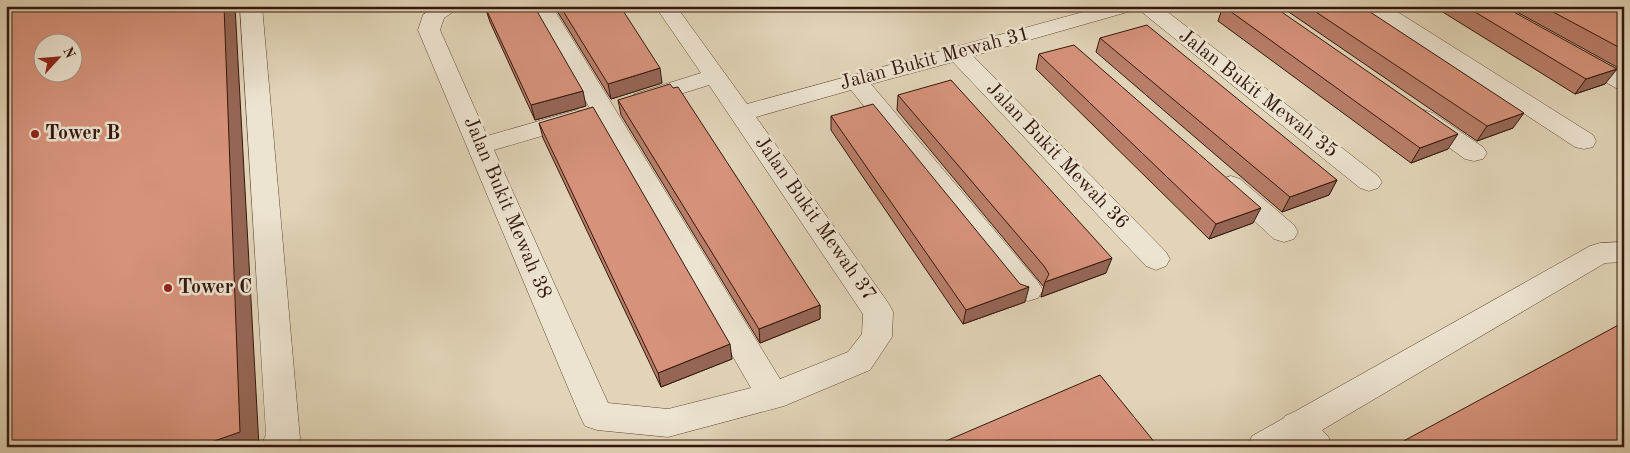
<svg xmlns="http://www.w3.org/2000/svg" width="1630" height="453" viewBox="0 0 1630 453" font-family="'Old Standard TT',serif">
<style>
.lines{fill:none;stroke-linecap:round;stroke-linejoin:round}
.minor-casing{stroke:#5f4637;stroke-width:1}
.minor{fill:#ece3d0;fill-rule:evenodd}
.wall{fill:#b87e69;stroke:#34170c}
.shaded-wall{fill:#966655;stroke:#34170c}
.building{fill:#d6927a;stroke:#34170c;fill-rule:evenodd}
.poi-dot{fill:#8f2418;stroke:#ece3d0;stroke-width:2}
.labels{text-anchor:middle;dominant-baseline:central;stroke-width:5;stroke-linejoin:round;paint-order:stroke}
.street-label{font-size:20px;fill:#34170c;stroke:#ece3d0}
.poi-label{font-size:20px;font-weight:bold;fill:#34170c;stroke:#ece3d0;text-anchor:start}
</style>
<rect width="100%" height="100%" fill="#e1d4b7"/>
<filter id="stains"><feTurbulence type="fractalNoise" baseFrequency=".004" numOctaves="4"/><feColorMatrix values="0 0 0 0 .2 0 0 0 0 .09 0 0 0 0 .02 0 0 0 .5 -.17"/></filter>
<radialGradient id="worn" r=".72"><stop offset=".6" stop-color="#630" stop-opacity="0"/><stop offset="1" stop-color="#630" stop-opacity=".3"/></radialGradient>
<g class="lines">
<defs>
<g id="minor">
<path d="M240,6H262L300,439L296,447H260L266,435Z"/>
<path d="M434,6H459L456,10L444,18L440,30L487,136L577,110L586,113L589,118L586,123L494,150L608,403L668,409L751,388L531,6H552L780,379L848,352L862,334L863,314L709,85L642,106L634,104L630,99L634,94L701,73L655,6H676L747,104L1105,6H1160L1378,176L1382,182L1378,188L1369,191L1360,188L1138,9L973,56L1166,252L1170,259L1166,266L1156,270L1146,266L953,62L871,84L1038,282L1043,290L1038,298L1028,301L1018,298L851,90L756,117L889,304L893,312L892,337L870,370L784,406L668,437L597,430L585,426L580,416L418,30L423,15Z"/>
<path d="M1363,6H1388L1593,135L1596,141L1593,147L1584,149L1575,147L1366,10Z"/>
<path d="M1579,51L1587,53L1624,73V90L1616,88L1571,63L1568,58L1571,53Z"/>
<path d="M1424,110L1433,113L1483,147L1487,153L1483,159L1474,161L1465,159L1415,123L1412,118L1415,113Z"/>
<path d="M1231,176L1240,179L1294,225L1298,232L1294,239L1284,242L1274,239L1222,191L1218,185L1222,179Z"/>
<path d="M1624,242V262L1605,263L1322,430L1328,436L1333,447H1247L1252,436L1284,418L1285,416L1294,412L1590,246L1600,243Z"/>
</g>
</defs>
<use href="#minor" class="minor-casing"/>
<use href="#minor" class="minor"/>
</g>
<g class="wall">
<path d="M554,6H620L662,83L611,99Z"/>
<path d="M1223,6L1448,149L1411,163L1218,21Z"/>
<path d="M1280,6H1361L1513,128L1477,141Z"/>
<path d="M1433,6H1503L1605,84L1575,94Z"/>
<path d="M1506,6H1607L1624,16V71Z"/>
<path d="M485,7L586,106L535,120L490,22Z"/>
<path d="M1100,38L1337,180L1329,195L1282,212L1096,52Z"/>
<path d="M1039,54L1253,223L1209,239L1036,69Z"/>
<path d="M898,95L1106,273L1041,297L1044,287L1039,281L897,110Z"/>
<path d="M618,100L820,305V319L760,343L621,115Z"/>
<path d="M831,116L1025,302L963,324L831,130Z"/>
<path d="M539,123L732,359L661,387L543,138Z"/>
</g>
<g class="shaded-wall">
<path d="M224,6H235L259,447H197Z"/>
<path d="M660,68L662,83L611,99L608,84Z"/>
<path d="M1617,69L1605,84L1575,94L1586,79Z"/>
<path d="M583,91L586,106L535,120L531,105Z"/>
<path d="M1524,113L1513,128L1477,141L1487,126Z"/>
<path d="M1458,134L1448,149L1411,163L1420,148Z"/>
<path d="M1337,180L1329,195L1282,212L1290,197Z"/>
<path d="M1261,208L1253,223L1209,239L1216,224Z"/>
<path d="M1112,258L1106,273L1041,297L1045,282Z"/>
<path d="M1029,287L1025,302L963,324L966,310Z"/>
<path d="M820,305V319L760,343L759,329Z"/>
<path d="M730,344L732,359L661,387L658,373Z"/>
</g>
<g class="building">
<path d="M6,6H224L240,432L197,447H6ZM42,42H72V72H42Z"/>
<path d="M490,6H534L583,91L531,105L485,7Z"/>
<path d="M560,6H620L660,68L608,84Z"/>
<path d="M1223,6H1273L1458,134L1420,148Z"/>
<path d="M1307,6H1361L1524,113L1487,126Z"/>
<path d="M1465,6H1503L1617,69L1586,79Z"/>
<path d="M1542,6H1607L1624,16V50Z"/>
<path d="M1147,25L1337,180L1290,197L1100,38Z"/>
<path d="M1074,45L1261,208L1216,224L1039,54Z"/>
<path d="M951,80L1112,258L1045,282L1049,274L1044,266L898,95Z"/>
<path d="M670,84L673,88L678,87L820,305L759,329L618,100Z"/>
<path d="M873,104L1020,284L1029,287L966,310L831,116Z"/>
<path d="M593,107L730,344L658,373L539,123Z"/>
<path d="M1624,322V447H1401L1398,444Z"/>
<path d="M1100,375L1156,444L1150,447H932Z"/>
</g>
<g class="poi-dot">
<circle cx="35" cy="134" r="5"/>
<circle cx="168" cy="288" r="5"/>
</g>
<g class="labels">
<g class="street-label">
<text transform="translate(935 59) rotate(-15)">Jalan Bukit Mewah 31</text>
<text transform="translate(1258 94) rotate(38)">Jalan Bukit Mewah 35</text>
<text transform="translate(1057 156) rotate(46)">Jalan Bukit Mewah 36</text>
<text transform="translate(507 208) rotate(67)">Jalan Bukit Mewah 38</text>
<text transform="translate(815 219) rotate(55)">Jalan Bukit Mewah 37</text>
</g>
<g class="poi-label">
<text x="45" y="134">Tower B</text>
<text x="178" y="288">Tower C</text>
</g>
</g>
<rect width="1630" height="453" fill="none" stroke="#e1d4b7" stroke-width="25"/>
<rect x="8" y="8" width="1615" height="438" fill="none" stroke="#34170c" stroke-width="2.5"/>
<rect x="12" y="12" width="1605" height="428" fill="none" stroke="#34170c"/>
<g transform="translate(58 58) rotate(64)"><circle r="24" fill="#ece3d0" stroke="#a29182"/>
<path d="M0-4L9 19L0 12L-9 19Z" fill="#8f2418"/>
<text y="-8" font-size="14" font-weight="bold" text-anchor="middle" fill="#34170c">N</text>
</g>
<rect width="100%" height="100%" filter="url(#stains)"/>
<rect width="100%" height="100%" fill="url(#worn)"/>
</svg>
